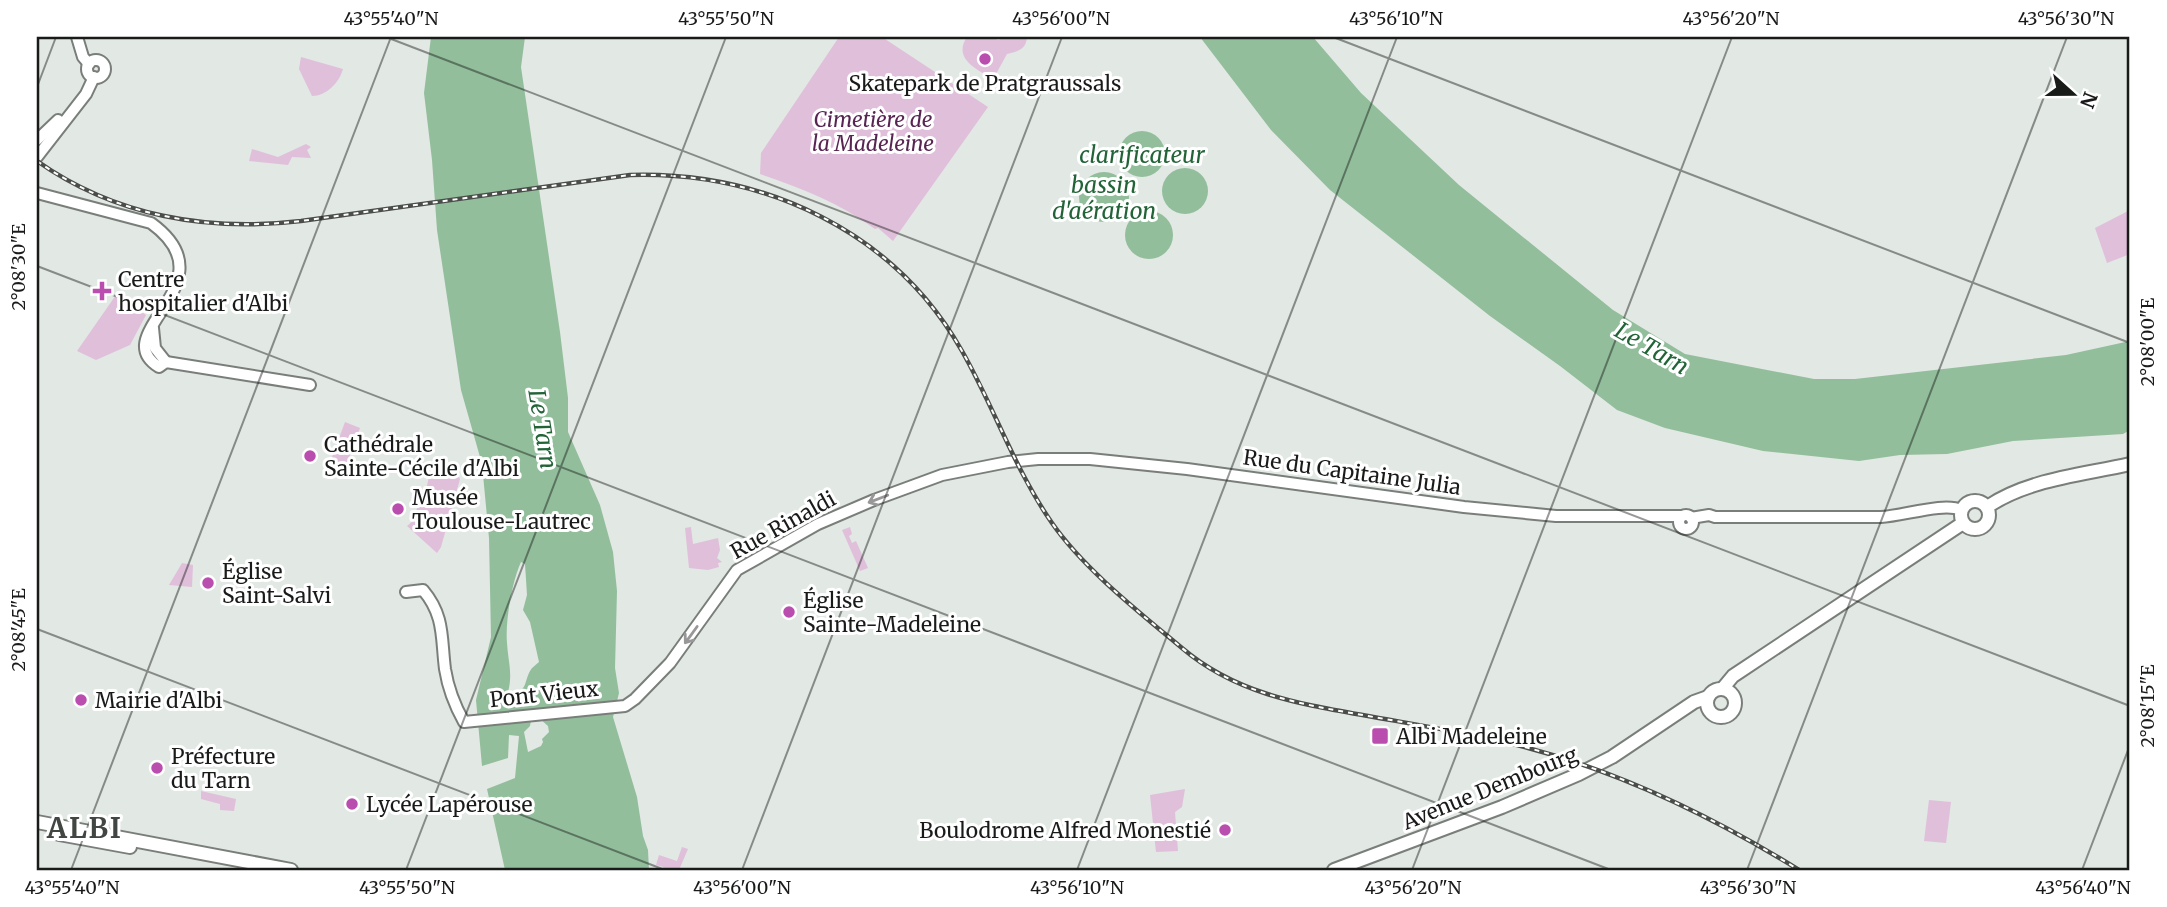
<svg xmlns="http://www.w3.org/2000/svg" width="2167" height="907" viewBox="0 0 2167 907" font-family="Merriweather,serif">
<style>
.green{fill:#e0bfdb}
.water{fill:#92be9c;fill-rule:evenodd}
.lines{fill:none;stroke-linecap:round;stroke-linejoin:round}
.tertiary-casing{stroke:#7a7e7a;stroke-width:14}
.primary-casing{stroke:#7a7e7a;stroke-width:16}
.tertiary{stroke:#fff;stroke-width:10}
.primary{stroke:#fff;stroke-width:12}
.rail-casing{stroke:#4a4d4a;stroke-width:4.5}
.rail{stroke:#fff;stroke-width:2;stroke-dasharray:5;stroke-linecap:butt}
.oneway{stroke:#989898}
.ticks{fill:none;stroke:#191b19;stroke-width:2;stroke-opacity:0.45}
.poi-dot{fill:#b94eaf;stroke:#fff;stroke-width:2.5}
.labels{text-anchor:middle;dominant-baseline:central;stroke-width:6;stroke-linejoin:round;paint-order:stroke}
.poi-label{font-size:21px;fill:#191b19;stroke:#fff;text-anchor:start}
.park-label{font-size:21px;font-style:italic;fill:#582553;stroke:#fff}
.street-label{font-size:21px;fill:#191b19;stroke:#fff}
.water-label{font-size:23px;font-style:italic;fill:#226438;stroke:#fff}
.district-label{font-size:28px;font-weight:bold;letter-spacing:2px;fill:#424642;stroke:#fff}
.neatline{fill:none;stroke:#191b19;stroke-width:2.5}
.ticks-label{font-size:18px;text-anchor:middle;fill:#191b19}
</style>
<rect width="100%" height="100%" fill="#e2e8e3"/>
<g class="green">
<path d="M839,37H882L988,107L893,241L878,228L875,229C840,203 801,188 760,174L761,153Z"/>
<path d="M967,37H988L999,40L1003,37H1027C1026,50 1018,51 1007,54L996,74L988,76C972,67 954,56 967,37Z"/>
<path d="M301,57L343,69C339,83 326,96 312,96L299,69Z"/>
<path d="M306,144L311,147L307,150L311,158L292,157L288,165L249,161L252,149L278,157Z"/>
<path d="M2130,210V254L2107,263L2095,228Z"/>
<path d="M116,295L146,315L130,345L96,360L77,351Z"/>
<path d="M345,422L360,428L346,466L331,460Z"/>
<path d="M438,470L457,473L460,479L441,547L437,553L407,526L413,521L418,505L423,502L430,473Z"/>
<path d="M691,527L693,544L718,538L720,550L717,558L722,562L718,563L719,567L708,570L689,568L685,528Z"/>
<path d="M850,527L852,534L849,536L852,543L856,541L868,568L860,571L842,530Z"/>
<path d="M182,563L193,565L192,587L169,585Z"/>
<path d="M1185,789L1182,807L1175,812L1178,851L1156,852L1150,795Z"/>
<path d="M201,791L236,799L234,811L220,810V804L201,799Z"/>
<path d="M1929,800L1951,802L1946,843L1924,841Z"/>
<path d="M682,847L688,849L679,870H664L663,867L656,865L659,855L677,861Z"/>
</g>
<g class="water">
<path d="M431,37H525L521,67L560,332L568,398V432L600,505L613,552L617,591L615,668L619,693L613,717L637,797L643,836L648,850L649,870H505L487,789L515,778L519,736L509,735L508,758L482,766L476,700L491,637L489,538L482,464L461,390L437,230L432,160L424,93ZM521,562L525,564L527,595L523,610L530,622L539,662C536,665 532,667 530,671C524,682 528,688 514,695L508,692C513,674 508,661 507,643C505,622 512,581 521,562ZM533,709H537L538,717L548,726L549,732L542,739L543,742L541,746L528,752L524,732L530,726Z"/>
<path d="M1200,37H1313L1361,93L1459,185L1613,310L1685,354L1814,379H1855L2066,355L2130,341V430L2123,434L2013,441L1947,454L1900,455L1859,461L1763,451L1665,428L1617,410L1560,366L1490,316L1330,190L1271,130Z"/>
<circle cx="1142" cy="154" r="23"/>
<circle cx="1185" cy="191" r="23"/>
<circle cx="1104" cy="197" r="25"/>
<circle cx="1149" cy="235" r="24"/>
</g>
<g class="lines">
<defs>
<g id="tertiary">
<path d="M77,37L83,57L89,64"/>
<circle cx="96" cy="69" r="9"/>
<path d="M37,140L58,120"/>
<path d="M37,157L86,94L94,77"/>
<path d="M37,193L151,223C234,283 104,333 159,367L166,362L310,385"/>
<path d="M153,328L155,348L166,362"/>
<circle cx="1686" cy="522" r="7"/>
<path d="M1691,518L1709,515L1715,517H1881C1903,516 1944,502 1961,510"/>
<path d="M406,592L423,590C445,616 441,638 445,669C448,688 455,706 464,722L625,706L635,699L670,663L737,570L818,524L874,500L942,475L1008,462L1038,459H1090L1187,469L1464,507L1556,516H1682"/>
</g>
<g id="primary">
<circle cx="1975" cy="515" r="14"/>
<path d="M1987,507C2028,479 2083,475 2130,464"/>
<path d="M1723,688L1733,676L1963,523"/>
<circle cx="1721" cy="703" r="14"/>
<path d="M37,822L291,870"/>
<path d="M59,834L130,847"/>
<path d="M1334,870L1502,807L1579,774L1612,757L1694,702L1708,697"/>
</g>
</defs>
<use href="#tertiary" class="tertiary-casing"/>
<use href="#primary" class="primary-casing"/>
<use href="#tertiary" class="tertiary"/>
<use href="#primary" class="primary"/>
<defs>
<path id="rail" d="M37,161C115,216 207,232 301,221L630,175C764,171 894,231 962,351C994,407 1015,470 1052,523C1084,569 1139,612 1182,648C1236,694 1300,704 1368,716C1418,725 1468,733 1517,745C1616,770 1712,816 1799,870"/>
</defs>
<use href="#rail" class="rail-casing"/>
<use href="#rail" class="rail"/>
</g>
<defs><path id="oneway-shaft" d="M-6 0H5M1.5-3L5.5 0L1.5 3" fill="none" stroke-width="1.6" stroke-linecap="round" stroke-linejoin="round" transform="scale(1.75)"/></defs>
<g class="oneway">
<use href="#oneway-shaft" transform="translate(878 499) rotate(159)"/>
<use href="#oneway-shaft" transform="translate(691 635) rotate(126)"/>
</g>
<path class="ticks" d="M386,37L2130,706M1333,37L2130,343M37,87L56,37M37,266L1611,870M37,629L665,870M71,870L391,37M406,870L726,37M742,870L1062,37M1077,870L1397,37M1412,870L1732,37M1747,870L2067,37M2082,870L2130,745"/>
<g class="poi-dot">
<circle cx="985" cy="59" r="7"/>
<path d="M98.5 280.5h7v7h7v7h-7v7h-7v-7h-7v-7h7z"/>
<circle cx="310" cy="456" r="7"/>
<circle cx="398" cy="509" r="7"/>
<circle cx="208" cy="583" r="7"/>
<circle cx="789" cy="612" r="7"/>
<circle cx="81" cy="700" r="7"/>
<rect x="1371" y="727" width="18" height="18" rx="3.5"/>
<circle cx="157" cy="768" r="7"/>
<circle cx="352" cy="804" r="7"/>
<circle cx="1225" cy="830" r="7"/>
</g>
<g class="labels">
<g class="poi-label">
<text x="985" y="83" text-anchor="middle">Skatepark de Pratgraussals</text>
<text x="118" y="279">Centre<tspan x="118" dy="24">hospitalier d'Albi</tspan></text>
<text x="324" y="444">Cathédrale<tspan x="324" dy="24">Sainte-Cécile d'Albi</tspan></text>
<text x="412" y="497">Musée<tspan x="412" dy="24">Toulouse-Lautrec</tspan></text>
<text x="222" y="571">Église<tspan x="222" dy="24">Saint-Salvi</tspan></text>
<text x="803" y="600">Église<tspan x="803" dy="24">Sainte-Madeleine</tspan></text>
<text x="95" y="700">Mairie d'Albi</text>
<text x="1396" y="736">Albi Madeleine</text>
<text x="171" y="756">Préfecture<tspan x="171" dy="24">du Tarn</tspan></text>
<text x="366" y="804">Lycée Lapérouse</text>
<text x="1211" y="830" text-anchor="end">Boulodrome Alfred Monestié</text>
</g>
<g class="park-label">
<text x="873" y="119">Cimetière de<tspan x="873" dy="24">la Madeleine</tspan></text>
</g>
<g class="street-label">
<text transform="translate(1352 472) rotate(8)">Rue du Capitaine Julia</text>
<text transform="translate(783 525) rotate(-29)">Rue Rinaldi</text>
<text transform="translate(544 694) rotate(-6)">Pont Vieux</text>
<text transform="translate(1490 788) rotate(-22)">Avenue Dembourg</text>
</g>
<g class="water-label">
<text x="1142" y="154">clarificateur</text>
<text x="1104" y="184">bassin<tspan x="1104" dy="26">d'aération</tspan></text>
<text transform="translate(1652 348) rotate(30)">Le Tarn</text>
<text transform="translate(543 429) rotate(81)">Le Tarn</text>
</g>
<g class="district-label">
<text x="85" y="828">ALBI</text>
</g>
</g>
<rect width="2167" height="907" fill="none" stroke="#ffffff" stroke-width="77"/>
<g transform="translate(2073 94) rotate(111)" stroke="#ffffff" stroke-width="5" paint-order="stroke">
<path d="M0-5L12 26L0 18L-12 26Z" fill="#191b19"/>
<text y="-10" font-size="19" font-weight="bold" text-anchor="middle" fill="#191b19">N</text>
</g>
<rect x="38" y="38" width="2090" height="831" class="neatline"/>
<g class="ticks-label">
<text x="391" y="25">43°55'40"N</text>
<text x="726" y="25">43°55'50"N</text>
<text x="1061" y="25">43°56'00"N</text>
<text x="1396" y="25">43°56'10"N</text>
<text x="1731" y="25">43°56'20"N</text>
<text x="2066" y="25">43°56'30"N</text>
<text transform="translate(19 267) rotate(-90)" y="6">2°08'30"E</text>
<text transform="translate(2148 342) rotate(-90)" y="6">2°08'00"E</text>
<text transform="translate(19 630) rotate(-90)" y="6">2°08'45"E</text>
<text transform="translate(2148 706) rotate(-90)" y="6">2°08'15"E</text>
<text x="72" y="894">43°55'40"N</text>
<text x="407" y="894">43°55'50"N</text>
<text x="742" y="894">43°56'00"N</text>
<text x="1077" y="894">43°56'10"N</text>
<text x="1413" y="894">43°56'20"N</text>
<text x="1748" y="894">43°56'30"N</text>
<text x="2083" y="894">43°56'40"N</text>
</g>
</svg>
